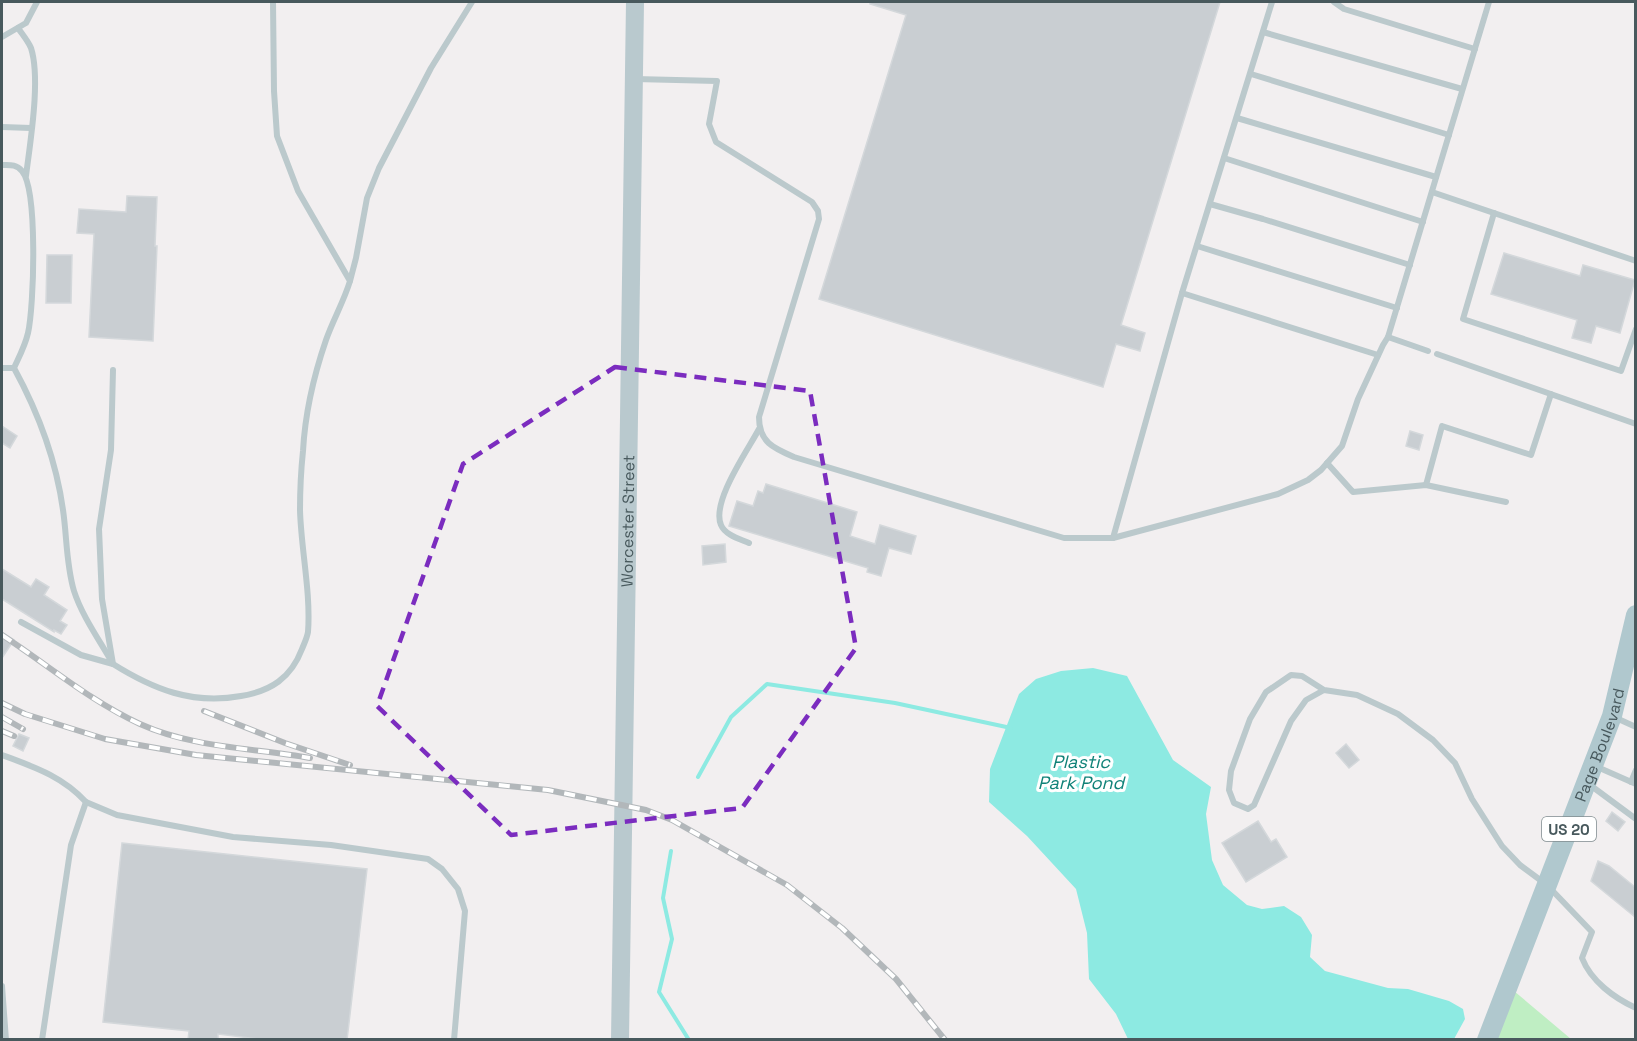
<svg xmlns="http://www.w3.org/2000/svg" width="1637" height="1041" viewBox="0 0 1637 1041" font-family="'Space Grotesk',sans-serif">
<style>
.green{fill:#bfeec3}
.water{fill:#8deae2}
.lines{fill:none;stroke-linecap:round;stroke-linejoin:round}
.stream{stroke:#8deae2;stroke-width:4}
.building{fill:#c9ced2;stroke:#d4d8db;stroke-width:1.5}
.lane{stroke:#bbc9cc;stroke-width:6}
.secondary{stroke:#b9c9ce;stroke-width:18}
.primary{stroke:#b0c8ce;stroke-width:20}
.rail-casing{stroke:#b2b7ba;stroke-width:6}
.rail{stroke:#fff;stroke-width:4;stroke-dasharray:11;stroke-linecap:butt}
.marked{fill:none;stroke:#7b2cbf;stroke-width:4.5;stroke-dasharray:12 8;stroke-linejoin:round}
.labels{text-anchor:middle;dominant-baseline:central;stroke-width:6;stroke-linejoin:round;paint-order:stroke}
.shield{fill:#fff;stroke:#7f8b8e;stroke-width:1.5}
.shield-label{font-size:15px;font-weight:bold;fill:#48595d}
.street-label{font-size:16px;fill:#48595d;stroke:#fff}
.water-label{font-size:18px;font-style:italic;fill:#108278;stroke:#fff}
</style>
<rect width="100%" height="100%" fill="#f2eff0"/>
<path class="green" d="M1514,991L1571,1039L1487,1040Z"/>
<path class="water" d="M1093,668L1127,676L1173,760L1211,787L1206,814L1212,860L1223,885L1247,905L1262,909L1284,906L1301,917L1312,935L1310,957L1325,971L1388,988L1408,989L1449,1001L1463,1009L1465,1019L1454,1039H1128L1116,1014L1089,979L1087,933L1076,889L1027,836L989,802L990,769L1019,694L1036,679L1061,671Z"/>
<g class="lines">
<g class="stream">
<path d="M698,777L731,717L767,684L895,703L1011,728"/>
<path d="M671,851L663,898L672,939L659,992L689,1040"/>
</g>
</g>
<g class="building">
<path d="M870,2H1220L1121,325L1145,333L1140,351L1116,344L1103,387L819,299L906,15L870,4Z"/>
<path d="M127,196L157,197L155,246H157L153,341L89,337L94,234L77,233L79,209L126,212Z"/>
<path d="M1504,253L1580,276L1583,265L1635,280L1620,333L1596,326L1591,343L1572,338L1577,320L1491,294Z"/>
<path d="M47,255H72L71,303H46Z"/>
<path d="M2,426L17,436L10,448L2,443Z"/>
<path d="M1410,431L1423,435L1419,450L1406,446Z"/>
<path d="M766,484L857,512L850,536L875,544L880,525L916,536L911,554L889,548L881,576L867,572L868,568L729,526L737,501L753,506L758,491L763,493Z"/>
<path d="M725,544L726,562L703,565L702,546Z"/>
<path d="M2,569L31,587L36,579L49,587L44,595L67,610L60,621L67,625L61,634L54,630V632L2,599Z"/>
<path d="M2,632L14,640L2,658Z"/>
<path d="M19,734L29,738L23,751L13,746Z"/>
<path d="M1346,744L1359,760L1349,768L1336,753Z"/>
<path d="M1612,812L1625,822L1618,831L1606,821Z"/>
<path d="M1258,821L1271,842L1276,839L1287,857L1246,882L1222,843Z"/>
<path d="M122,843L367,869L347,1040H266L218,1034V1040H188L189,1031L103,1022Z"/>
<path d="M1598,861L1609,866L1635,887V917L1591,881Z"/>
</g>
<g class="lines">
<g class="lane">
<path d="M1272,2L1182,293L1378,355"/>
<path d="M1334,2L1344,9L1475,49"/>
<path d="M18,28C22,34 28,41 31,48C41,79 30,143 26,176"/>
<path d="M1263,32L1462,89"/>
<path d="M2,37L26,23L37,2"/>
<path d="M1251,74L1449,135"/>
<path d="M635,79L717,81L709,124L716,142L812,202L818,211L819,219L759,417C759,442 773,448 794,457L1064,538H1113L1278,494L1308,480L1321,470L1342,446L1358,399L1383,345L1388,337L1428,351"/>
<path d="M1237,118L1436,177"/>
<path d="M2,127L31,128"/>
<path d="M1224,158L1423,222"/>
<path d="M2,165C10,165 16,164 22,171C38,190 34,307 28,333C25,346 19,357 14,368C38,412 56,459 63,510C67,537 66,564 74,591C82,616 100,641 113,664L81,655L21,622"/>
<path d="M1432,192L1636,261"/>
<path d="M1210,204L1263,219L1410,265"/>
<path d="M1494,213L1463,319L1621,371L1636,329"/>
<path d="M1197,246L1397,308"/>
<path d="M350,281L356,258L367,198L379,168L431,68L472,2"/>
<path d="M1388,337L1489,2"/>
<path d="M1437,354L1636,424"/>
<path d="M2,368H14"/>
<path d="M113,370L111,450L99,529L102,599L113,664C153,689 192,705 241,696C271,691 291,678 302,649C304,644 307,638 308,632C311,593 301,549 300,510C300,491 301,470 303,451C305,414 314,375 326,340C333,320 344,301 350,281L298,191L277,136L274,91L273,2"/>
<path d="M1327,463L1353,492L1426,485L1506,502"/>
<path d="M1426,485L1442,426L1531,455L1551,394"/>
<path d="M1113,538L1182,293"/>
<path d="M749,543C740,539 725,535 721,525C711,502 748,450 759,429"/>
<path d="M1324,690L1302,676L1291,675L1266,692L1250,719L1231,771L1229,790L1234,803L1248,809L1254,805L1291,721L1306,700L1324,690L1357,695L1398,714L1433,740L1455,763L1472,799L1502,846L1520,865L1547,885L1592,932L1582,958C1591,981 1614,998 1636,1008"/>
<path d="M1614,717L1636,727"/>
<path d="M2,755C34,767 62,776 86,802"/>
<path d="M1595,766L1636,784"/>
<path d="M1631,782L1636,770"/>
<path d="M1590,785L1636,819"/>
<path d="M2,986L6,1040"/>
<path d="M42,1040L71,845L86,802L117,815L233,837L331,845L428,859L442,869L458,889L465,911L454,1040"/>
</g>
<path class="secondary" id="s1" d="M620,1040L635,2"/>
<path class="primary" id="s2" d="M1487,1040L1612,716L1636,615"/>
<defs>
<g id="rail">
<path d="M2,635C48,665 90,701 140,724C193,748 254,748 310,758"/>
<path d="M2,703L25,714L105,739L196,755L548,790L646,810L672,820L787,885L842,928L896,979L945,1040"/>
<path d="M204,711L285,743L350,765"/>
<path d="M2,717L23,729"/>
<path d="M2,731L14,736"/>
</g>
</defs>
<use href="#rail" class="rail-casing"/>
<use href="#rail" class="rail"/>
</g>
<path class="marked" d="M615,367L810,391L856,648L742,808L511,835L377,706L463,464Z"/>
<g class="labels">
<rect class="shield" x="1542" y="817" width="54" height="24" rx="4.5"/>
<g class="shield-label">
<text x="1569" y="829">US 20</text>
</g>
<g class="street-label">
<text stroke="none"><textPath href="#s1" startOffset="519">Worcester Street</textPath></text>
<text stroke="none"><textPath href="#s2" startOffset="316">Page Boulevard</textPath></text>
</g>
<g class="water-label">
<text x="1081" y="761">Plastic<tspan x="1081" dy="21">Park Pond</tspan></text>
</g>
</g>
<rect width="1637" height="1041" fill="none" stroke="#48595d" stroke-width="6"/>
</svg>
